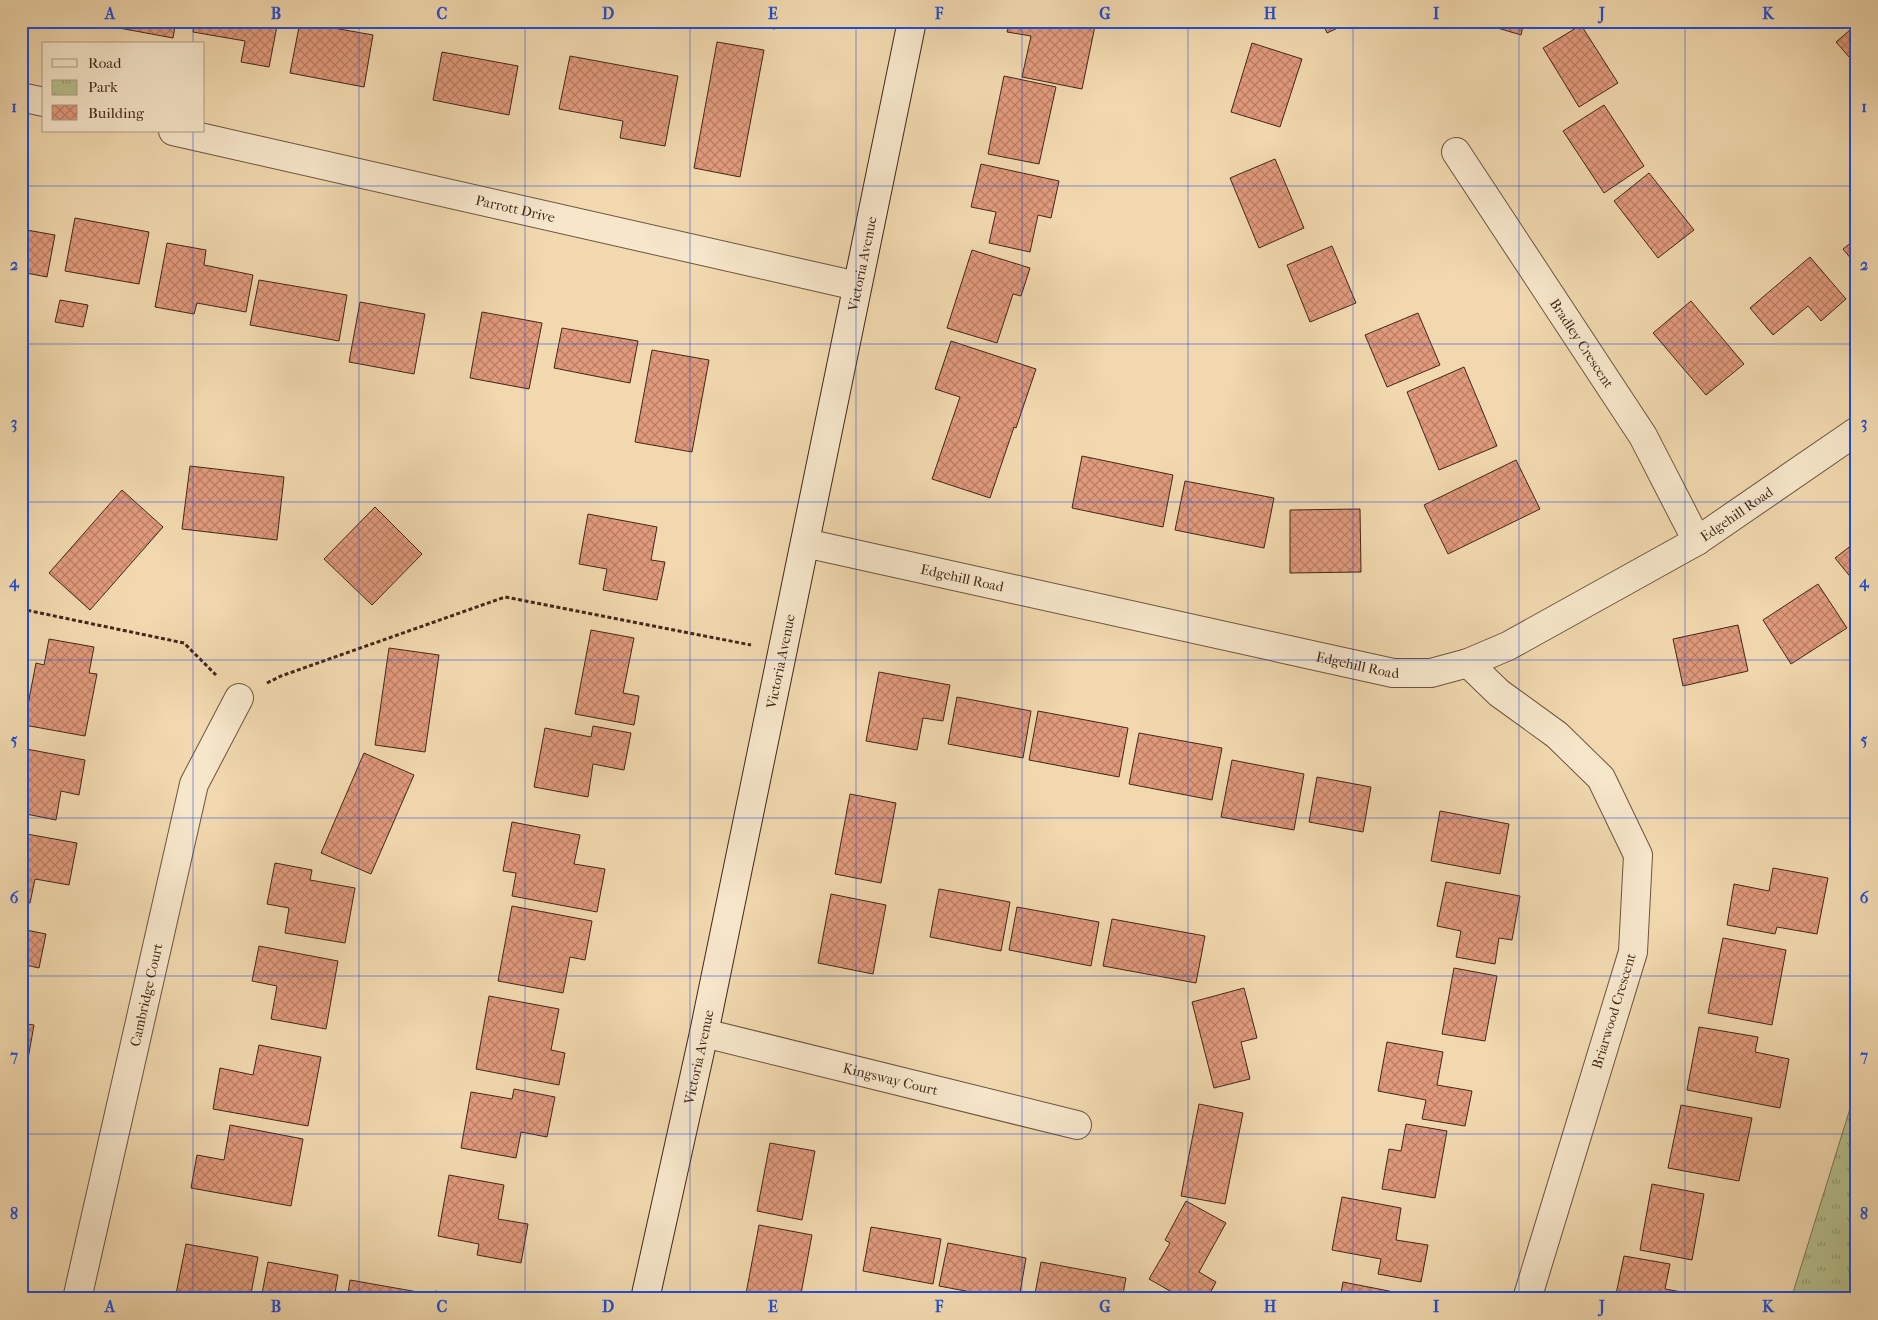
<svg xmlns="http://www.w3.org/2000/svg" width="1878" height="1320" viewBox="0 0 1878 1320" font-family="'IM FELL French Canon',serif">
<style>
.park{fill:url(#park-tufts);stroke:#7c7454}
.building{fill:url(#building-cross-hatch);stroke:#43271b}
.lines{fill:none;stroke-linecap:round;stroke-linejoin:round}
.street-casing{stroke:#6e5340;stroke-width:30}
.secondary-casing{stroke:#43271b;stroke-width:30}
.path{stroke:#43271b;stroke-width:3;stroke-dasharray:4 2.5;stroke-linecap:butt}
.street{stroke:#f6e6ca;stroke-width:28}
.secondary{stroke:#f6e6ca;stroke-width:28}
.grid{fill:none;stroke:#1d4ed8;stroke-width:1;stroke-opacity:0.55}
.labels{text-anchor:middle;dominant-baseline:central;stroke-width:5;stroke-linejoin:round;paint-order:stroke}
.street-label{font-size:14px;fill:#43271b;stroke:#f6e6ca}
.neatline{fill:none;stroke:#1d4ed8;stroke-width:2}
.grid-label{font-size:16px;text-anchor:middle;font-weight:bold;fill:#1d4ed8}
</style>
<defs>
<pattern id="park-tufts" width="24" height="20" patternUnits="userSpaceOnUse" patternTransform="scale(1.25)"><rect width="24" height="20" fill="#b5c08e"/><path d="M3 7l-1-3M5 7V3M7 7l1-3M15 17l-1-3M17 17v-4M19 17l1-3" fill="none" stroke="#959c73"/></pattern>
<pattern id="building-cross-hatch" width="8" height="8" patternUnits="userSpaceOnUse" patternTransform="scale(1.25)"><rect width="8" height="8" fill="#e19a7c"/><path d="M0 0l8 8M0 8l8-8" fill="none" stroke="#b87e65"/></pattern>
</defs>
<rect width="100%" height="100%" fill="#f1d8ae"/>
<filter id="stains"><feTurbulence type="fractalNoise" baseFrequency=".004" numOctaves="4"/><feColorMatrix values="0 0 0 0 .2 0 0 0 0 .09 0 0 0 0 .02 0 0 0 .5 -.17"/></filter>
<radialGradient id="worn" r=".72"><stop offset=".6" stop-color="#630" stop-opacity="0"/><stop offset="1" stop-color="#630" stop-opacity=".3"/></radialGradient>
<path class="park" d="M1857,1086V1299H1791Z"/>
<g class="building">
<path d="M93,21H176L173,38L92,23Z"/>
<path d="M195,21H278L269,67L241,62L245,41L193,32Z"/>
<path d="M731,21H776L775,29Z"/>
<path d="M1010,21H1096L1082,89L1022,77L1031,36L1007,32Z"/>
<path d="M1322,21H1353L1327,33Z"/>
<path d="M1474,21H1524L1521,35Z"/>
<path d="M300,22L373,35L364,87L290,73Z"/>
<path d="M1857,24V66L1836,42Z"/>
<path d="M1581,25L1618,83L1579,107L1543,48Z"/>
<path d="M717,42L764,50L740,177L694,168Z"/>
<path d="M1252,43L1302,59L1280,127L1231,112Z"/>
<path d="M442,52L518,66L509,115L433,100Z"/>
<path d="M570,56L678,76L665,146L620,138L623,121L559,109Z"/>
<path d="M1004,76L1056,87L1039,164L988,154Z"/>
<path d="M1604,105L1644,166L1604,193L1563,131Z"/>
<path d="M1275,159L1304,228L1259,248L1230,178Z"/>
<path d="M981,164L1059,181L1051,218L1038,215L1030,252L989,243L996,212L971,207Z"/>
<path d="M1649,173L1694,230L1658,258L1614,201Z"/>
<path d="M75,218L149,232L139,284L65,271Z"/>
<path d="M21,229L55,235L47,277L21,272Z"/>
<path d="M1857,238V266L1843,249Z"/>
<path d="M167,243L206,250L204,265L253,275L246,312L197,303L194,314L155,307Z"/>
<path d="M1332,246L1356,303L1310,322L1287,265Z"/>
<path d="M972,250L1030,268L1021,296L1013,294L997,343L947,328Z"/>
<path d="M1810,257L1846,299L1821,321L1808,306L1773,335L1750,308Z"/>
<path d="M259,280L347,295L339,341L250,325Z"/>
<path d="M60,300L88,305L83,327L55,322Z"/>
<path d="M1691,301L1744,364L1706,395L1653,333Z"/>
<path d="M360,302L425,314L414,374L349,362Z"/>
<path d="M482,312L542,323L529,389L470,378Z"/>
<path d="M1418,313L1440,365L1387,387L1365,335Z"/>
<path d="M562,328L638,341L630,383L554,368Z"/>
<path d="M951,341L1036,369L1016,428L1014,427L990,498L932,479L960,397L935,389Z"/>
<path d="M652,350L709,360L692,452L635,442Z"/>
<path d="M1464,367L1497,446L1439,470L1407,392Z"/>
<path d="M1082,456L1173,475L1163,527L1072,508Z"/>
<path d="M1516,460L1540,509L1448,554L1424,505Z"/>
<path d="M190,466L284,477L277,540L182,529Z"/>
<path d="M1185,481L1274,498L1264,548L1175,530Z"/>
<path d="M122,490L163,527L90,610L49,573Z"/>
<path d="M375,507L422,554L372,605L324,559Z"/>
<path d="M1360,509L1361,572L1290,573V510Z"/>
<path d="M588,514L657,527L651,560L665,562L657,600L603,590L607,569L579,564Z"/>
<path d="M1857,541V585L1835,558Z"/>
<path d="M1818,584L1847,628L1791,664L1763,620Z"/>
<path d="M1738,625L1748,671L1683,686L1673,639Z"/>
<path d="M591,630L634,638L623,693L639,696L634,725L575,714Z"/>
<path d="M49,639L94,647L89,673L97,674L85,736L24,725L36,663L44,665Z"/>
<path d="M389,648L439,655L425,752L375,745Z"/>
<path d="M879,672L950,685L943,721L923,718L917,750L866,741Z"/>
<path d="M957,697L1031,711L1023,758L948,744Z"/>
<path d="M1038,711L1128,728L1119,777L1029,760Z"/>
<path d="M593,726L631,733L624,770L593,764L588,797L534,787L545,728L591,737Z"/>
<path d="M1139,733L1222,748L1212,800L1129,784Z"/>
<path d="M21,748L85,760L79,795L61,791L56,820L21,813Z"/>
<path d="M364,753L414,775L371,874L321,853Z"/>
<path d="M1232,760L1304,774L1294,830L1221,817Z"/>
<path d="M1317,777L1371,787L1363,832L1309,822Z"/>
<path d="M850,794L896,803L881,883L835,874Z"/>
<path d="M1440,811L1509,824L1500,874L1431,861Z"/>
<path d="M512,822L580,835L574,864L605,869L597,912L512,896L516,873L503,871Z"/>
<path d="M21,833L77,843L69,885L35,879L30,903L21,902Z"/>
<path d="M275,863L312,870L310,880L355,888L345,943L285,933L289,908L267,904Z"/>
<path d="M1773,868L1828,878L1817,934L1777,927L1775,934L1727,925L1734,884L1769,891Z"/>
<path d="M1446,882L1520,896L1512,940L1499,938L1495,964L1456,957L1461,931L1437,926Z"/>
<path d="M939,889L1010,902L1001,951L930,937Z"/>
<path d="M831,894L886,905L873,974L818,963Z"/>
<path d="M512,906L592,921L585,960L570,957L563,993L498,981Z"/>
<path d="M1017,907L1099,922L1091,966L1009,950Z"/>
<path d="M1112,919L1205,936L1196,983L1103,966Z"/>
<path d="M21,929L46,934L39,968L21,964Z"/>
<path d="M1723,938L1786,950L1772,1025L1708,1013Z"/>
<path d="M259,946L338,961L326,1029L271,1019L277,986L252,981Z"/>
<path d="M1454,968L1497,976L1485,1041L1442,1034Z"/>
<path d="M1244,988L1257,1038L1241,1042L1250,1079L1214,1088L1192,1002Z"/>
<path d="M489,996L559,1009L551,1050L565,1053L559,1085L476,1069Z"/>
<path d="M21,1023L34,1025L28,1059L21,1058Z"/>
<path d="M1699,1027L1758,1037L1755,1052L1789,1059L1780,1108L1687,1090Z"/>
<path d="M1387,1042L1443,1052L1437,1085L1472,1091L1465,1126L1422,1119L1426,1100L1378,1091Z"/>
<path d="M259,1045L321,1057L308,1126L213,1109L220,1068L253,1075Z"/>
<path d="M514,1089L555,1097L547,1137L521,1132L516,1158L461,1148L471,1092L512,1099Z"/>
<path d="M1199,1104L1243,1113L1225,1204L1181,1196Z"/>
<path d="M1681,1105L1752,1118L1739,1181L1668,1168Z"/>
<path d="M1406,1124L1447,1131L1435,1198L1382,1189L1389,1149L1401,1151Z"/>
<path d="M230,1125L303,1139L291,1206L191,1188L197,1155L224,1160Z"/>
<path d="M770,1143L815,1151L802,1220L757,1211Z"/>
<path d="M449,1175L504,1185L498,1219L528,1224L521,1263L477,1255L479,1244L438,1236Z"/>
<path d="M1652,1184L1704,1194L1692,1260L1640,1250Z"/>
<path d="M1342,1197L1401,1208L1396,1240L1428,1245L1421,1282L1378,1274L1381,1259L1332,1250Z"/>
<path d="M1186,1201L1226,1223L1199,1272L1216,1282L1207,1299H1200L1188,1292L1184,1299L1149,1279L1170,1243L1165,1240Z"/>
<path d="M759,1225L812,1235L800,1299H745Z"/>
<path d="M871,1227L941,1239L933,1284L863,1271Z"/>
<path d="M948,1243L1026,1258L1019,1299H1008L939,1286Z"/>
<path d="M186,1244L258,1257L250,1299H175Z"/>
<path d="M1624,1256L1670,1264L1665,1289L1704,1296L1703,1299H1615Z"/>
<path d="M268,1262L338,1275L334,1299H261Z"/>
<path d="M1041,1262L1126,1278L1122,1299H1034Z"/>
<path d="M350,1280L418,1292L417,1299H347Z"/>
<path d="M1343,1282L1394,1292L1393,1299H1340Z"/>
<path d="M435,1291L473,1298L479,1299H434Z"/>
</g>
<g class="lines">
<defs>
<g id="street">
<path d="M21,97L44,102"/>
<path id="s1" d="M173,131L857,286"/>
<path id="s2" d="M1456,152L1643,436L1697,541"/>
<path id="s3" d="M805,543L1393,673H1431L1468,663L1508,646L1697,541L1857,431"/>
<path d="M1468,663L1499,693L1557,735L1601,778L1638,855L1633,952L1527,1299"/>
<path id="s4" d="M704,1033L1077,1125"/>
<path id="s5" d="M77,1299L194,784L239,698"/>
</g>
<g id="secondary">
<path id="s6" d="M645,1299L704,1033L912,21"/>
</g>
</defs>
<use href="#street" class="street-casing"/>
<use href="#secondary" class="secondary-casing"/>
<g class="path">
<path d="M21,609L184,643L216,675"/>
<path d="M267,683L281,676L505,597L751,645"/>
</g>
<use href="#street" class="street"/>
<use href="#secondary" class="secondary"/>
</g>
<path class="grid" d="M193,21V44M359,21V1299M525,21V1299M690,21V1299M856,21V1299M1022,21V1299M1188,21V1299M1353,21V1299M1519,21V1299M1685,21V1299M193,131V1299M21,186H1857M21,344H1857M21,502H1857M21,660H1857M21,818H1857M21,976H1857M21,1134H1857"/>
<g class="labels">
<g class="street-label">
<text stroke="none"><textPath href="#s1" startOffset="351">Parrott Drive</textPath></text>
<text stroke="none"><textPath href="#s6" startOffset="1058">Victoria Avenue</textPath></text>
<text stroke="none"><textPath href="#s2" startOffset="229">Bradley Crescent</textPath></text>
<text stroke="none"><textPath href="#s3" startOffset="986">Edgehill Road</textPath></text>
<text stroke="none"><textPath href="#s3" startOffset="161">Edgehill Road</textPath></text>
<text stroke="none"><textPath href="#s6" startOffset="652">Victoria Avenue</textPath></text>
<text stroke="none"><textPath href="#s3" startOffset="566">Edgehill Road</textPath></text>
<text stroke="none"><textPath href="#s5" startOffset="312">Cambridge Court</textPath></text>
<text transform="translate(1614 1011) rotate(-73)">Briarwood Crescent</text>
<text stroke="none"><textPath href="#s6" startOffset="248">Victoria Avenue</textPath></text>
<text stroke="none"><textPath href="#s4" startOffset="192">Kingsway Court</textPath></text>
</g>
</g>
<rect width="1878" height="1320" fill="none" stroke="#f1d8ae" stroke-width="55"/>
<rect x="42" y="42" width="162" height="90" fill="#f6e6ca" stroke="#ae9a84"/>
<rect x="52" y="59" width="25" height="8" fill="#f6e6ca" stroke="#ae9a84"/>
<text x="88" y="68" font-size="15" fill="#43271b">Road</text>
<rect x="52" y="80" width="25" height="15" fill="url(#park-tufts)" stroke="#ae9a84"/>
<text x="88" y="92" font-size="15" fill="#43271b">Park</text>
<rect x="52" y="105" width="25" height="15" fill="url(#building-cross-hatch)" stroke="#ae9a84"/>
<text x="88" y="118" font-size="15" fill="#43271b">Building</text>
<rect x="28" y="28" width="1822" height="1264" class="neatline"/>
<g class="grid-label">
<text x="110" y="19">A</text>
<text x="276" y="19">B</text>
<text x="442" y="19">C</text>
<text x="608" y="19">D</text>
<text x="773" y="19">E</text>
<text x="939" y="19">F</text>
<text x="1105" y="19">G</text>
<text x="1270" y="19">H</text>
<text x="1436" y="19">I</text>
<text x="1602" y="19">J</text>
<text x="1768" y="19">K</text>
<text x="14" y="112">1</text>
<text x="1864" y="112">1</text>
<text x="14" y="270">2</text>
<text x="1864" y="270">2</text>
<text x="14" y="428">3</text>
<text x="1864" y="428">3</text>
<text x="14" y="587">4</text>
<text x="1864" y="587">4</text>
<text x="14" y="745">5</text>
<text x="1864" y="745">5</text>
<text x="14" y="903">6</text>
<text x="1864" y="903">6</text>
<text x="14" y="1061">7</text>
<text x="1864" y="1061">7</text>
<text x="14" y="1219">8</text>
<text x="1864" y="1219">8</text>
<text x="110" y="1312">A</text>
<text x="276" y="1312">B</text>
<text x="442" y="1312">C</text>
<text x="608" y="1312">D</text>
<text x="773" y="1312">E</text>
<text x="939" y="1312">F</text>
<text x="1105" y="1312">G</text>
<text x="1270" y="1312">H</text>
<text x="1436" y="1312">I</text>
<text x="1602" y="1312">J</text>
<text x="1768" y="1312">K</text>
</g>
<rect width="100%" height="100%" filter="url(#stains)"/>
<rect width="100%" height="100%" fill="url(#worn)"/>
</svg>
